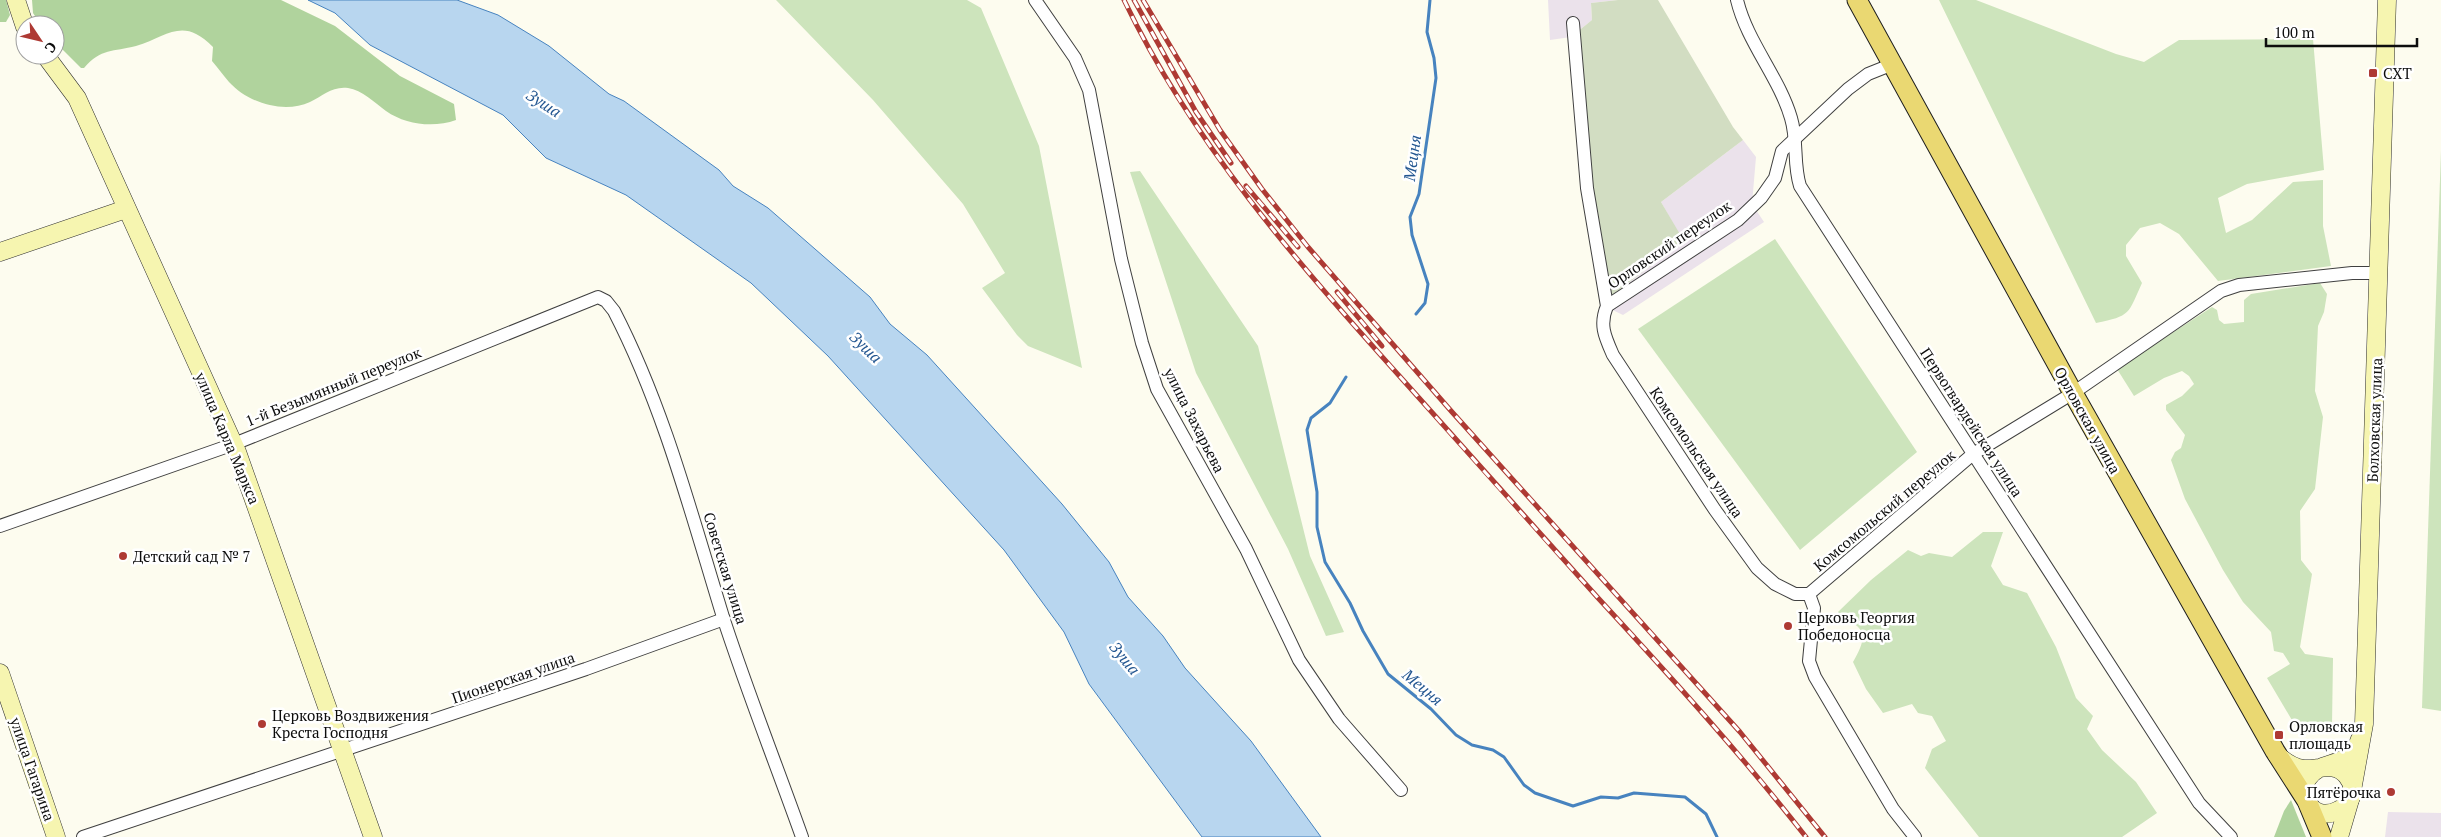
<svg xmlns="http://www.w3.org/2000/svg" width="2441" height="837" viewBox="0 0 2441 837" font-family="'PT Serif',serif">
<style>
.industrial{fill:#ebe2eb}
.green{fill:#cde4bc}
.forest{fill:#b0d39d}
.cemetery{fill:#d2ddc2}
.water{fill:#b8d6ef;stroke:#4783bf}
.lines{fill:none;stroke-linecap:round;stroke-linejoin:round}
.stream{stroke:#4783bf;stroke-width:3}
.minor-casing{stroke:#404040;stroke-width:14}
.secondary-casing{stroke:#2f2f2f;stroke-width:19}
.primary-casing{stroke:#1e1e1e;stroke-width:21}
.minor{stroke:#fff;stroke-width:12}
.secondary{stroke:#f6f5b0;stroke-width:18}
.primary{stroke:#ead872;stroke-width:19}
.rail-casing{stroke:#ae3a34;stroke-width:5}
.rail{stroke:#fff;stroke-width:3;stroke-dasharray:9;stroke-linecap:butt}
.poi-dot{fill:#ae3a34;stroke:#fff;stroke-width:2}
.labels{text-anchor:middle;dominant-baseline:central;stroke-width:5;stroke-linejoin:round;paint-order:stroke}
.poi-label{font-size:15px;fill:#0d0d0d;stroke:#fff;text-anchor:start}
.street-label{font-size:15px;fill:#0d0d0d;stroke:#fff}
.water-label{font-size:16px;font-style:italic;fill:#245791;stroke:#fff}
</style>
<rect width="100%" height="100%" fill="#fdfcef"/>
<g class="industrial">
<path d="M1548,0H1618L1591,3L1592,20L1571,37L1550,40Z"/>
<path d="M1743,140L1756,157L1752,204L1764,222L1623,315L1600,304L1683,241L1661,202Z"/>
<path d="M2388,812L2441,813V837H2385Z"/>
</g>
<g class="green">
<path d="M776,0H967L981,8L1039,146L1082,368L1028,346L1017,335L982,288L1005,273L963,204L873,100Z"/>
<path d="M1939,0H1976L2116,54L2144,62L2179,40L2313,39L2324,170L2247,184L2218,198L2226,233L2252,220L2293,182L2323,180V226L2331,266L2218,281L2179,234L2160,223L2140,228L2126,245V256L2142,283C2128,314 2131,316 2096,323Z"/>
<path d="M2441,150V711L2422,708Z"/>
<path d="M1140,171L1258,346L1310,556L1344,632L1326,636L1288,549L1196,373L1130,172Z"/>
<path d="M1775,239L1917,452L1800,550L1638,329Z"/>
<path d="M2320,283L2327,294L2324,312L2318,326L2315,391L2323,417L2315,489L2300,511L2301,560L2312,574L2300,647L2305,654L2333,658L2332,725C2321,731 2308,732 2296,727L2267,678L2290,664L2283,653L2274,651L2271,632L2243,602L2223,570L2185,499L2171,460L2175,452L2181,448L2185,435L2166,410V405L2182,396L2194,384L2189,376L2182,371L2164,378L2134,396L2117,369L2212,307L2217,310L2219,320L2224,324L2244,322V300L2251,294Z"/>
<path d="M1983,532H2003L1991,566L2003,585L2027,593L2056,647L2076,698L2093,716L2087,729L2102,750L2136,782L2157,813L2122,837H1979L1925,768L1932,749L1946,741L1932,716L1918,713L1912,704L1883,713L1866,689L1853,662C1865,641 1870,627 1842,619L1838,612L1871,580L1908,550L1921,556L1929,553L1952,557Z"/>
</g>
<g class="forest">
<path d="M0,0H6L10,15L6,22H0Z"/>
<path d="M32,0H281L335,26L400,76L454,104L456,120C434,128 406,125 386,111C375,103 362,90 348,88C332,86 323,96 310,102C284,114 248,103 229,82C223,75 218,68 212,61L213,47C183,16 168,36 136,46C113,52 101,48 84,68H81L55,42V25H41L33,13Z"/>
<path d="M2291,800L2306,837H2274L2284,811Z"/>
</g>
<path class="cemetery" d="M1618,0H1658L1733,127L1743,140L1661,202L1684,241L1600,304L1582,192L1571,37L1592,20L1591,3Z"/>
<path class="water" d="M308,0H457L498,15L549,46L609,94L624,101L719,170L733,186L768,208L870,297L890,324L927,355L1062,504L1109,562L1128,597L1163,636L1185,668L1251,741L1321,837H1202L1089,684L1064,632L1004,550L828,356L751,283L626,195L546,158L503,115L370,45L335,13Z"/>
<g class="lines">
<g class="stream">
<path d="M1416,314L1425,303L1428,284L1412,235L1410,217L1419,194L1436,78L1434,58L1427,32L1430,0"/>
<path d="M1346,377L1330,403L1311,418L1307,430L1317,492V527L1325,562L1350,603L1363,631L1388,674L1431,709L1456,735L1472,745L1493,750L1504,757L1524,785L1535,793L1573,806L1601,797L1618,798L1634,793L1685,797L1706,814L1717,837"/>
</g>
<defs>
<g id="minor">
<path d="M1035,0L1075,58L1089,90L1121,259L1142,343L1157,389L1246,549L1299,660L1339,719L1401,790"/>
<path d="M1737,0C1747,42 1779,77 1791,118C1798,141 1793,164 1800,186L2199,803L2231,837"/>
<path d="M1573,23L1587,188L1607,306C1599,325 1605,337 1613,355L1715,510L1757,568L1775,584L1795,594H1809"/>
<path d="M1607,306L1738,220L1761,198L1775,178L1782,151L1848,89L1868,74L1893,64"/>
<path d="M0,526L234,444L598,297L606,301L614,311C664,408 691,513 723,617C747,691 776,764 802,837"/>
<path d="M1809,594L1973,454L2073,393L2221,291L2239,285L2352,273H2380"/>
<path d="M1809,594L1814,608L1809,661L1815,677L1893,809L1915,837"/>
<path d="M83,837L586,669L724,619"/>
</g>
<g id="secondary">
<path d="M16,0L25,27"/>
<path d="M45,55L77,98L237,452L373,837"/>
<path d="M0,252L126,209"/>
<path d="M0,673L56,837"/>
<path d="M2277,755C2285,762 2293,768 2304,769C2319,770 2335,761 2347,776C2370,804 2314,833 2305,796C2304,790 2304,783 2308,778C2321,758 2350,770 2360,739"/>
<path d="M2339,837L2351,796L2364,724L2387,0"/>
</g>
<path id="primary" d="M1857,0L2073,393L2275,751L2307,801L2322,837"/>
</defs>
<use href="#minor" class="minor-casing"/>
<use href="#secondary" class="secondary-casing"/>
<use href="#primary" class="primary-casing"/>
<use href="#minor" class="minor"/>
<use href="#secondary" class="secondary"/>
<use href="#primary" class="primary"/>
<defs>
<g id="rail">
<path d="M1124,0C1193,144 1297,262 1403,380C1468,453 1533,526 1599,599C1670,676 1741,754 1806,837"/>
<path d="M1134,0L1196,112L1231,163"/>
<path d="M1143,0L1220,130L1262,189L1308,247L1452,412L1740,732L1825,837"/>
<path d="M1246,186L1298,247"/>
<path d="M1337,292L1382,346"/>
</g>
</defs>
<use href="#rail" class="rail-casing"/>
<use href="#rail" class="rail"/>
</g>
<g class="poi-dot">
<rect x="2368" y="68" width="10" height="10" rx="2.5"/>
<circle cx="123" cy="556" r="5"/>
<circle cx="1788" cy="626" r="5"/>
<circle cx="262" cy="724" r="5"/>
<rect x="2274" y="730" width="10" height="10" rx="2.5"/>
<circle cx="2391" cy="792" r="5"/>
</g>
<g class="labels">
<g class="poi-label">
<text x="2383" y="73">СХТ</text>
<text x="133" y="556">Детский сад № 7</text>
<text x="1798" y="617">Церковь Георгия<tspan x="1798" dy="17">Победоносца</tspan></text>
<text x="272" y="715">Церковь Воздвижения<tspan x="272" dy="17">Креста Господня</tspan></text>
<text x="2289" y="726">Орловская<tspan x="2289" dy="17">площадь</tspan></text>
<text x="2381" y="792" text-anchor="end">Пятёрочка</text>
</g>
<g class="street-label">
<text transform="translate(1669 244) rotate(-34)">Орловский переулок</text>
<text transform="translate(333 386) rotate(-22)">1-й Безымянный переулок</text>
<text transform="translate(1195 420) rotate(63)">улица Захарьева</text>
<text transform="translate(2088 420) rotate(61)">Орловская улица</text>
<text transform="translate(2374 420) rotate(-88)">Болховская улица</text>
<text transform="translate(1972 422) rotate(57)">Первогвардейская улица</text>
<text transform="translate(228 438) rotate(67)">улица Карла Маркса</text>
<text transform="translate(1697 452) rotate(56)">Комсомольская улица</text>
<text transform="translate(1884 510) rotate(-40)">Комсомольский переулок</text>
<text transform="translate(726 568) rotate(73)">Советская улица</text>
<text transform="translate(513 677) rotate(-19)">Пионерская улица</text>
<text transform="translate(33 769) rotate(71)">улица Гагарина</text>
</g>
<g class="water-label">
<text transform="translate(544 103) rotate(33)">Зуша</text>
<text transform="translate(1412 158) rotate(-82)">Мецня</text>
<text transform="translate(866 347) rotate(44)">Зуша</text>
<text transform="translate(1125 658) rotate(51)">Зуша</text>
<text transform="translate(1423 687) rotate(40)">Мецня</text>
</g>
</g>
<g transform="translate(40 40) rotate(125)"><circle r="24" fill="#ffffff" stroke="#9e9e9e"/>
<path d="M0-4L9 19L0 12L-9 19Z" fill="#ae3a34"/>
<text y="-8" font-size="14" font-weight="bold" text-anchor="middle" fill="#0d0d0d">С</text>
</g>
<path d="M2266 38v8h151v-8" fill="none" stroke="#0d0d0d" stroke-width="2.5"/>
<text x="2274" y="38" font-size="15" fill="#0d0d0d" stroke="#ffffff" stroke-width="4" paint-order="stroke">100 m</text>
</svg>
